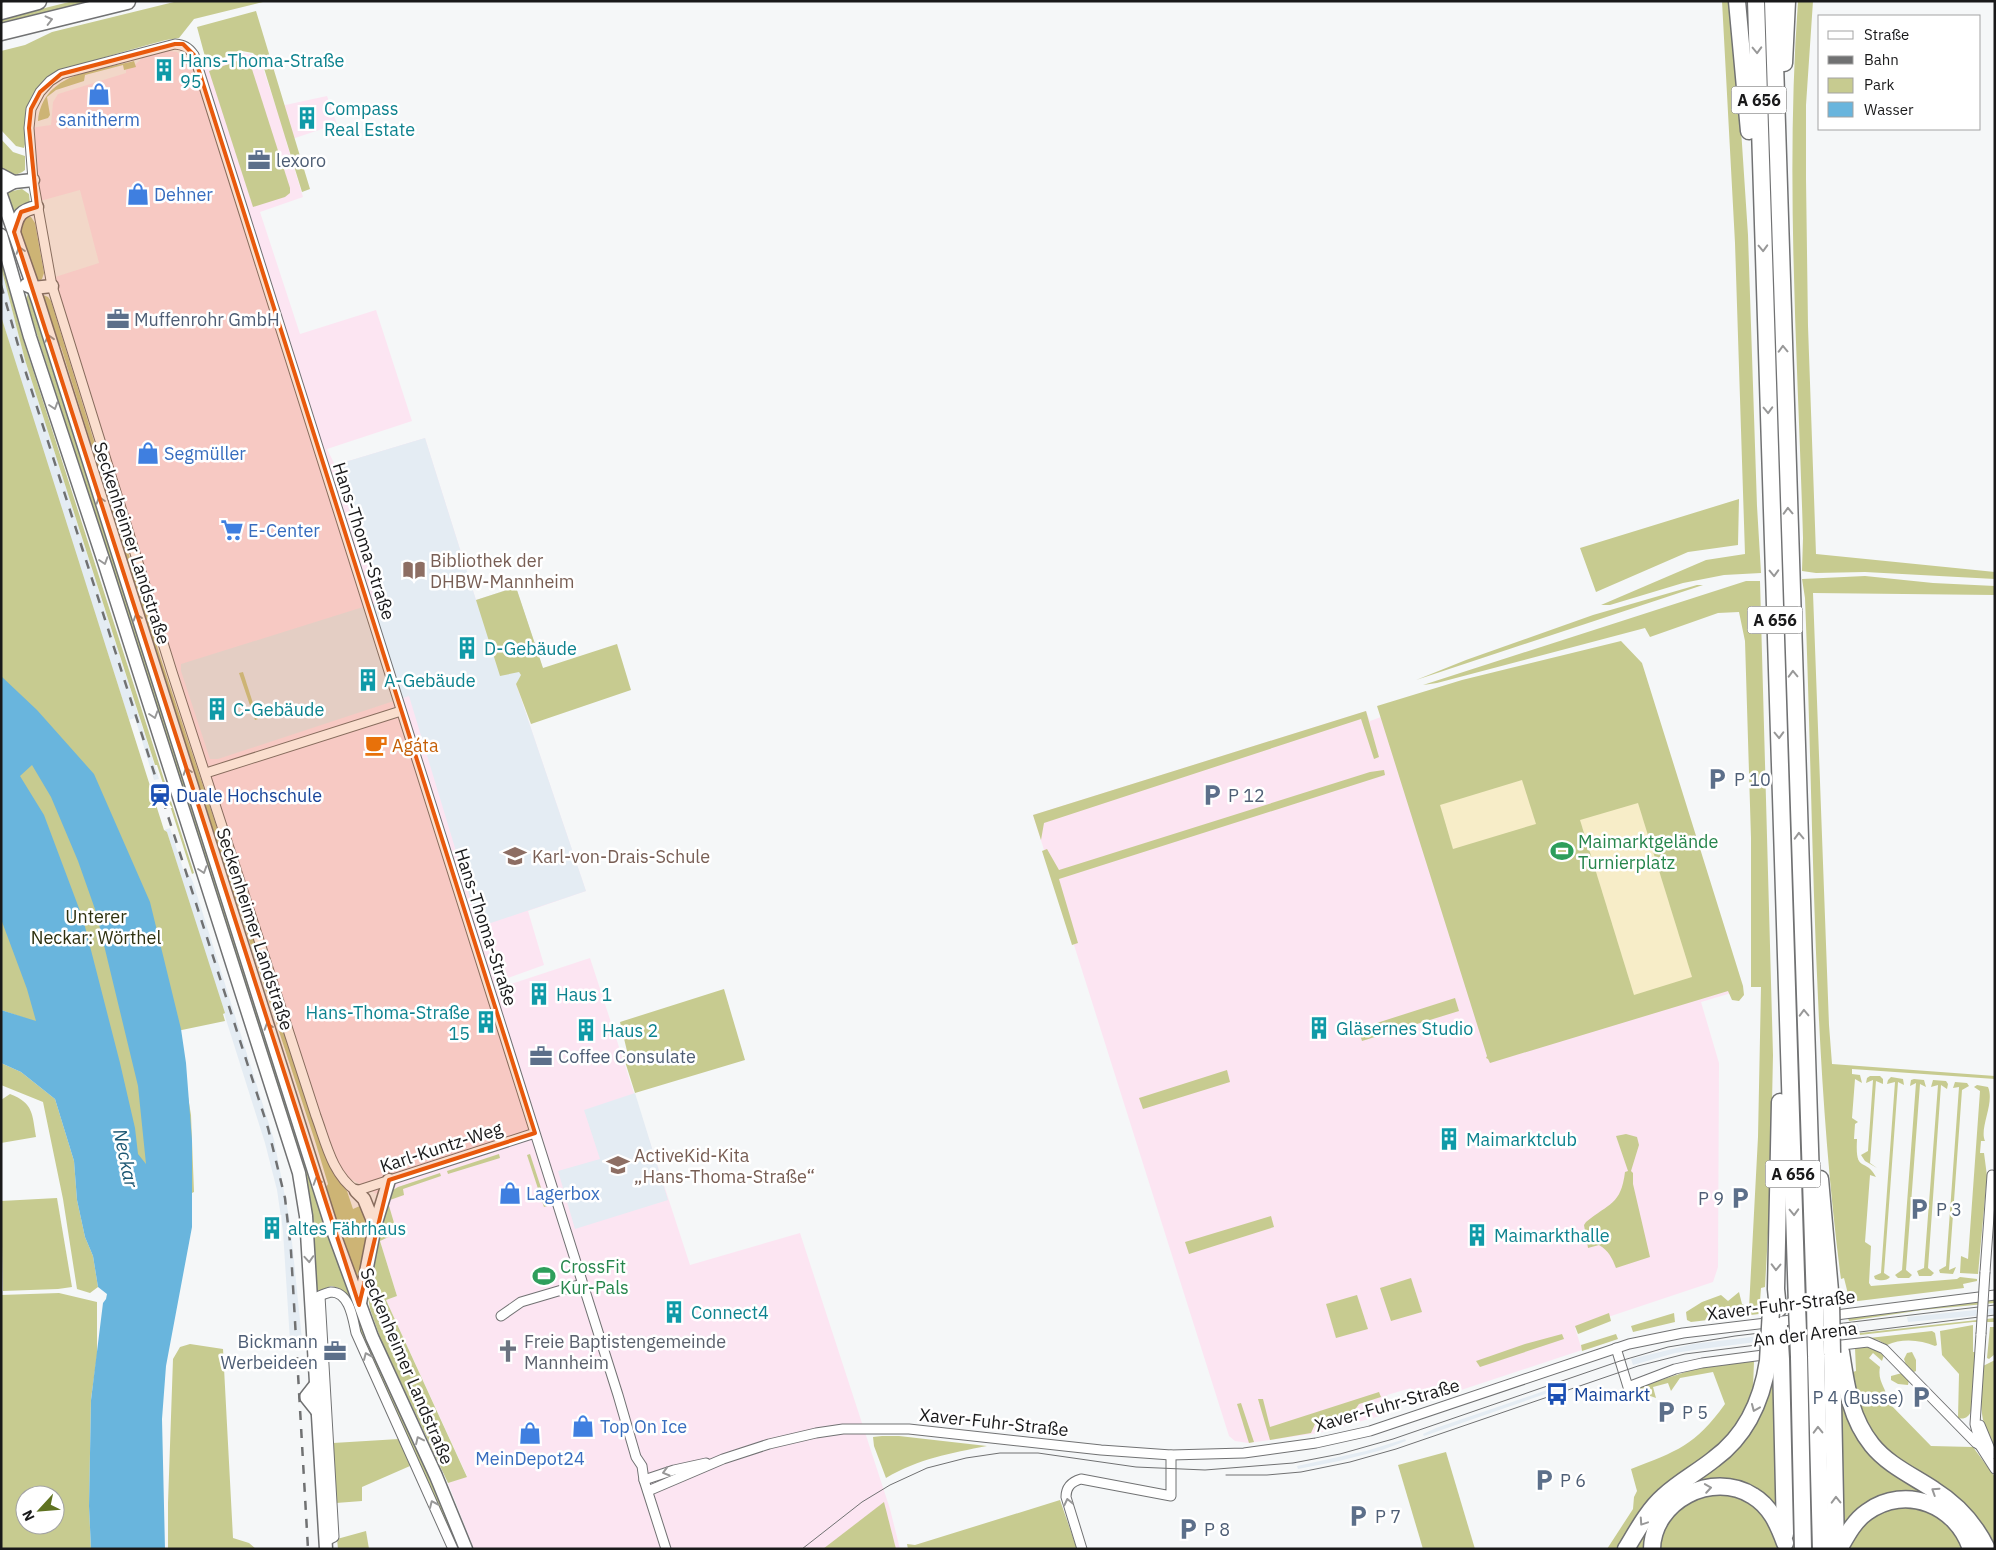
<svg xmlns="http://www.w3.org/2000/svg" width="1996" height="1550" viewBox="0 0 1996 1550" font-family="'IBM Plex Sans',sans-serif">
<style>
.commercial{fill:#fce5f2}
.built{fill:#e4ecf3}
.green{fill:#c7cb90;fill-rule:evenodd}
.sand{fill:#f7edc8}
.water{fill:#69b5dd;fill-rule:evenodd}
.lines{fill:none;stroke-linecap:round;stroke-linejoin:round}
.minor-casing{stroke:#717273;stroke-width:11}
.secondary-casing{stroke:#717273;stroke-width:15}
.motorway-casing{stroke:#717273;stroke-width:19}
.minor{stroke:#fff;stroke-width:9}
.secondary{stroke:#fff;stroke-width:12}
.motorway{stroke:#fff;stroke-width:16}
.tram{stroke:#707172;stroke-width:1}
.rail{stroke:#707172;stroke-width:2.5;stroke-dasharray:9 9;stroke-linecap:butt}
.minor-bridge-casing{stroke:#717273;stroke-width:11;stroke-linecap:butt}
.motorway-bridge-casing{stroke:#717273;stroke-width:19;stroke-linecap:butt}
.minor-bridge{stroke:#fff;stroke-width:9}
.motorway-bridge{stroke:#fff;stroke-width:16}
.oneway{stroke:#989898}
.marked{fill:#e8590c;fill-opacity:0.2;stroke:#e8590c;stroke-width:4;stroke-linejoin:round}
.labels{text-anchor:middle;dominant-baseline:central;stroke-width:5;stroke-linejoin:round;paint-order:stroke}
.shield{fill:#fff;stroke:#5e5e5f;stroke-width:1}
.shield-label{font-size:16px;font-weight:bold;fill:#19191a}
.culture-label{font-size:18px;fill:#0d838f;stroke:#fff;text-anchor:start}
.shop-label{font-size:18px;fill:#366cbe;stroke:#fff;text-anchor:start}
.service-label{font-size:18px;fill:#4e5e75;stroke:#fff;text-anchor:start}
.street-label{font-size:18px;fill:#19191a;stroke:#fff}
.education-label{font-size:18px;fill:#785e54;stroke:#fff;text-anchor:start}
.food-label{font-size:18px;fill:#c56008;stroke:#fff;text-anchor:start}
.transit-label{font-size:18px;fill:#164399;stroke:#fff;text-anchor:start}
.leisure-label{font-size:18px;fill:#27864d;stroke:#fff;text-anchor:start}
.park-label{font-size:18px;fill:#2e300f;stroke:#fff}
.worship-label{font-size:18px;fill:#5b616d;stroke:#fff;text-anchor:start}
.water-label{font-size:19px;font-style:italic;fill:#1c5773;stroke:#fff}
</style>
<rect width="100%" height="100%" fill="#f5f7f8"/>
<g class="commercial">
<path d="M168,51L177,52L194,69L242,53L253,54L262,65L276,107L327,96L337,124L286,141L303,197L260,212L300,334L376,310L412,421L327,449L335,465L425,438L476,600L516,587V684L586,891L528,911L544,965L494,983L496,989L590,958L690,1265L800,1233L890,1509L900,1549H474L448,1483L467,1476L386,1300L397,1296L380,1241L387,1200L349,1178L336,1159L290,1025L52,278L99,263L80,190L40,201L30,128L51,125L53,102L58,94L126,73V69L136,64L142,58L150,54Z"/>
<path d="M1411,706L1738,991L1701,1002L1719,1063L1718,1267L1713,1282L1575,1328L1582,1350L1416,1405L1411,1388L1387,1395L1391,1413L1343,1426L1318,1433L1270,1440L1248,1443L1235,1441L1229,1436L1033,815L1366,711L1370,721Z"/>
</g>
<g class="built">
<path d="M1,267L25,360L159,779L154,780L135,718L129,720L26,399L1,316Z"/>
<path d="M425,438L476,600L516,587L543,668L516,684L586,891L479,927L409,696L218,759H210L181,671V664L379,602L335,465Z"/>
<path d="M170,828L185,875L189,874L193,882L274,1140L290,1222L302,1340L290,1341L283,1231L277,1190L265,1143L181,877L167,832L164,830Z"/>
<path d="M635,1093L668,1200L575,1229L558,1171L600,1159L584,1110Z"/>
<path d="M1995,1308V1314L1908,1322L1907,1317Z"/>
<path d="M1858,1324L1859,1329L1701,1349L1675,1353L1633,1365L1631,1359L1693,1344Z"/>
<path d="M1550,1389L1551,1392L1424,1436L1423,1434L1436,1428Z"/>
<path d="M1405,1439L1406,1441L1382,1450L1339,1461L1298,1469L1297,1466L1366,1451Z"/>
</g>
<g class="green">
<path d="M73,1H91L1,23V19Z"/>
<path d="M178,1H267L194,19L179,38L166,40C144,46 121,52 99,59C46,73 22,84 25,144L24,148L16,146L1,130V51L25,45L52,32Z"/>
<path d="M1722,1H1729L1741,129L1748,235L1757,506L1761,573L1724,575L1683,583L1610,605H1601L1706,560L1745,554L1735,243Z"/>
<path d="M1762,1H1767L1773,252L1772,254Z"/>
<path d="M1798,1H1813L1806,105V179L1808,326L1816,554L1995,572V579L1865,572L1816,573L1802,571L1803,538C1798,360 1785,180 1798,1Z"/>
<path d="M256,11L310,189L302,192L263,65L253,53L242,51L207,64L197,27Z"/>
<path d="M240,60H247L250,63L290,188V193L285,197L253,207L209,71Z"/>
<path d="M134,61L136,67L124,70L123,65L85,75L84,81L56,90L47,97L50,115L48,118L38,121C43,72 96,71 134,61Z"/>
<path d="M1,139L13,152L25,156V170C19,175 5,179 1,168C0,160 1,148 1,139Z"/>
<path d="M22,189L29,194L30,203L12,219L3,193Z"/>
<path d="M27,216L31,217L35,223L44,273L42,279L37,283L19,230L21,218Z"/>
<path d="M1,257L24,342L194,873L192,874L157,765H155L25,360L1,267Z"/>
<path d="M28,293L345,1284C380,1374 423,1460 461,1549H457L360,1334L346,1294L339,1288L331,1286L316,1292C314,1244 312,1198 299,1151L26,300Z"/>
<path d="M41,294L48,297L51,301L161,659L324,1150L334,1175L347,1191L353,1209L362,1205L368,1221V1233L358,1284L325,1189L328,1184L316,1144L177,721L61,347L53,335Z"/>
<path d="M1,316L164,830L167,832L225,1013L223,1014L225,1021L177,1031L191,1115L194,1192L150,1213L36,1022L1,1010Z"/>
<path d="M1739,499L1738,545L1688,552L1596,592L1580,548Z"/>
<path d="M1781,507L1798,1068L1800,1090H1796L1778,508Z"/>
<path d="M1865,576L1933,583L1995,586V595L1813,593L1829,1025L1832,1064L1995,1076V1079L1852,1069V1074L1860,1075L1862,1083L1855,1079L1852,1118L1858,1122L1855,1124L1854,1139H1857C1855,1175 1865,1156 1876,1177L1870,1175L1865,1242L1871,1246L1869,1283L1871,1286L1957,1279L1960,1277L1977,1279V1281L1963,1284L1964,1288L1850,1302L1844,1278L1841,1279L1840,1272C1812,1049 1814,823 1805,598L1802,579Z"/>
<path d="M1746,581H1760L1773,1055L1770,1197L1765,1287L1761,1288L1759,1314L1691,1322L1687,1320L1686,1312L1702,1302L1721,1295L1728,1301L1739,1292L1742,1304L1749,1308L1758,1137L1761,987H1751V838L1745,641L1739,612L1718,613L1650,637L1645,628L1437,683L1423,685Z"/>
<path d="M1697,585H1703L1416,680L1466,660L1593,615Z"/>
<path d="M516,587L543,668L617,644L631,690L531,724L516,684L521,675L519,672L500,676L476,600Z"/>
<path d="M1621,641L1642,663L1743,986L1744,995L1739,1001L1732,1000L1728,991L1490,1063L1488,1059L1486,1058L1487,1056L1377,706L1462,680Z"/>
<path d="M243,672L258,719L255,720L239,673Z"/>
<path d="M1366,711L1379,757L1374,759L1361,719L1044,823L1041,840L1033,815Z"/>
<path d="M1384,770L1385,775L1059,879L1078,943L1072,945L1042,851L1047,849L1059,870L1370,772Z"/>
<path d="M724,989L745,1060L635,1093L622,1052L627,1051L620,1022Z"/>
<path d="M1455,998L1459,1011L1362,1041L1358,1029Z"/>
<path d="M1,1063L21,1072L55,1099L74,1161L77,1200L85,1237L93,1256L98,1287L90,1293L77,1289L63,1199L43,1102L1,1085Z"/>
<path d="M1227,1070L1230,1082L1143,1109L1139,1098Z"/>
<path d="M1870,1076H1880L1883,1079V1084L1876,1081L1870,1163L1877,1168L1865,1161L1861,1155L1868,1151L1873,1080L1866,1083L1867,1078Z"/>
<path d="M1891,1077L1903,1079L1904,1085L1898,1082L1884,1273L1890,1277C1887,1281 1880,1281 1875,1279L1874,1276L1881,1273L1895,1082L1887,1084L1888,1080Z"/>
<path d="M1914,1079L1924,1080L1926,1087L1920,1084L1906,1270L1912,1275L1909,1278H1898L1895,1275L1902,1270L1916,1083L1910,1086L1911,1080Z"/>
<path d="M1933,1080L1946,1081L1948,1084L1947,1089L1941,1085L1928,1268L1934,1273L1931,1276H1919L1917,1271L1924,1268L1938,1085L1931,1087Z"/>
<path d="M1955,1082L1967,1083L1969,1086L1962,1090L1949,1270L1956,1267L1953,1274L1940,1273L1939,1270L1946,1266L1959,1087L1953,1088Z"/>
<path d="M1977,1085L1988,1087C1995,1103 1979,1128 1985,1141H1981L1980,1153H1984L1987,1176L1978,1274L1960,1273L1961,1256L1968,1259L1980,1091L1974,1087Z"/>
<path d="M10,1094C34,1103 32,1115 36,1137L1,1143V1100Z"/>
<path d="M1626,1134L1637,1137L1639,1145L1631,1171L1633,1173V1184L1650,1257L1616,1268C1612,1258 1609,1251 1599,1245L1588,1248L1584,1225L1586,1222C1609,1203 1621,1205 1625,1172L1628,1171L1616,1136Z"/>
<path d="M499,1154L500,1158L448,1174L447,1171Z"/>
<path d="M530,1154L547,1206L544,1207L527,1155Z"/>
<path d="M440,1173L441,1176L403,1189L404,1195L390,1200L388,1196L393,1190L398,1187Z"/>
<path d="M57,1198L72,1287L58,1289L3,1291L1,1201Z"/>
<path d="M387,1199L397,1233L380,1241L397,1296L386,1300L467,1477L448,1483L381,1340L370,1309L368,1297L370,1276Z"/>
<path d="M1271,1216L1274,1227L1189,1254L1185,1242Z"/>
<path d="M1411,1278L1422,1312L1391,1321L1380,1288Z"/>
<path d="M59,1293L97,1302V1356L91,1399L89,1506L91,1549H1V1295ZM25,1495H55V1525H25Z"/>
<path d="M1357,1295L1368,1329L1336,1338L1326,1304Z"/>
<path d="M1995,1299V1303L1922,1310L1849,1321L1848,1318Z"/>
<path d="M1609,1313L1611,1321L1578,1334L1575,1326Z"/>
<path d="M1674,1313L1675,1322L1633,1332L1631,1326Z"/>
<path d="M1995,1318V1322H1973L1851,1336V1334Z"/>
<path d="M1973,1325V1352H1975L1971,1411C1969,1417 1964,1420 1958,1418L1959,1374L1942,1355L1940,1331Z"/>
<path d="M1990,1327H1995V1354L1989,1359L1987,1358Z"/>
<path d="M1932,1331L1935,1333L1937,1345L1935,1346C1921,1340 1902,1338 1887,1345L1878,1340L1869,1338Z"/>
<path d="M1562,1334L1564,1339L1480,1367L1476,1361L1525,1344Z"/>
<path d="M1616,1334L1618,1339L1582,1351L1581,1345Z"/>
<path d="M190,1344L223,1349L233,1538L249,1543L256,1549H168V1503L173,1359L180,1347Z"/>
<path d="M1869,1347L1884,1355L1882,1361L1873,1353L1869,1358L1880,1367C1877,1382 1887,1387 1887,1401L1931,1446L1973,1447L1995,1477V1549L1882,1449L1862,1417L1853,1372L1856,1371L1855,1348Z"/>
<path d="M1912,1352L1916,1360V1371L1914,1372L1906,1365L1904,1359L1907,1353Z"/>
<path d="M1789,1358L1794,1549H1790L1785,1359Z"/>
<path d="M1995,1360V1450C1977,1417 1981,1401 1983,1366Z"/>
<path d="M1754,1361L1753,1388H1756L1739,1426L1620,1549H1607L1633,1509L1634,1497L1637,1491L1631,1469C1677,1451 1695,1446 1725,1404L1713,1372L1680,1378L1671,1391L1668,1383L1653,1387L1656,1398L1639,1392V1387L1695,1369Z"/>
<path d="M1773,1368L1780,1517L1770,1505L1697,1486L1647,1549H1631L1649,1520L1715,1464Z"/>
<path d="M1902,1373L1909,1380L1908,1385L1898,1384L1891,1380V1376Z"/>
<path d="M1840,1375L1852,1419L1948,1504L1914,1495L1844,1531Z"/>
<path d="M1379,1392L1381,1397L1359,1404L1352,1414L1315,1424L1311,1433L1270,1440L1258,1399H1263L1270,1427Z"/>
<path d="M1241,1403L1254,1442L1249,1443L1237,1404Z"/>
<path d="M882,1436H899L987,1446C951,1453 918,1459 886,1478L874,1446L873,1437Z"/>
<path d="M399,1439L410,1466L362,1487V1501L336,1503L333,1443Z"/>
<path d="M1446,1452L1475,1549H1423L1398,1465Z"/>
<path d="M1727,1494C1755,1502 1773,1518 1778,1549H1659C1661,1530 1676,1504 1696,1497C1705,1494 1717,1495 1727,1494Z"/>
<path d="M1060,1500L1077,1549H908L907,1544L915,1545Z"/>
<path d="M884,1502L896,1549H823Z"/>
<path d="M1905,1506C1939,1511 1947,1520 1963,1549H1849L1858,1531L1877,1513Z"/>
<path d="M366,1531L369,1549H338L337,1539Z"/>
</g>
<g class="sand">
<path d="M1522,780L1536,824L1453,849L1440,805Z"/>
<path d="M1638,803L1692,977L1634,995L1580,820Z"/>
</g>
<path class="water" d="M1,676L37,710L94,774L150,902L181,1029L186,1063L192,1141V1227L166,1366L162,1419L165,1549H91L89,1506L91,1400L103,1303L106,1299L107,1294L98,1287L93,1256L85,1237L77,1200L74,1161L55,1099L21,1072L1,1063V1010L36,1021L27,989L1,919ZM32,765L51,797L78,861L96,912L138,1086L146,1164L138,1154L135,1128L120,1063L83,919L44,815L20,776Z"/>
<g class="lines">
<defs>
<g id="minor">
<path d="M206,773L401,711"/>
<path d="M535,1133L356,1191C332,1174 326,1143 316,1116L172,672L52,286L33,180L29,128L31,109L40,92L50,81L61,74L175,44C184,45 188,47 194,55L244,213L618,1395L636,1457L642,1466L644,1480L666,1549"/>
<path d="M1985,1272L1992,1175"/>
<path d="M320,1296L334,1537L326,1541"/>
<path d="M312,1299C318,1297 325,1293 331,1292C350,1292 353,1320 356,1333L453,1549"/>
<path d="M501,1316L521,1302L582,1284"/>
<path d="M1828,1316L1995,1295"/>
<path d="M1981,1334L1975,1424L1981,1447L1995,1469"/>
<path d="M1833,1346L1868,1342L1884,1349L1976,1443L1991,1452"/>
<path d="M1616,1348L1628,1387L1675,1369L1702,1363L1771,1354"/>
<path d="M1980,1425L1992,1454"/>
<path d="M644,1480L674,1470L706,1463"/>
<path d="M648,1491L723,1459L769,1444L816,1433L843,1429H909L1101,1450L1171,1455L1244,1453L1316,1443L1370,1431L1629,1344L1683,1333L1800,1319"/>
<path d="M1082,1549L1066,1497C1066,1487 1071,1482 1081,1479L1171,1496V1455"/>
</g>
<g id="secondary">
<path d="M1,175L14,182"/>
<path d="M1,189L14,182L33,180"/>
<path d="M1,195L38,301L332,1228L372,1337L436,1476L466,1549"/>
<path d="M14,232C17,215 21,210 37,207"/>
<path d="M1,235L30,337L105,565L299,1173L306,1216L326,1549"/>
<path d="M26,285L33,288L52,286"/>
<path d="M356,1191L364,1199L375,1226"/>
<path d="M360,1303L375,1226L389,1180"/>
<path d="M317,1383L306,1397L318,1412"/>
</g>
<g id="motorway">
<path d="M1737,1L1749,131"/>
<path d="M1756,1L1797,1306"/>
<path d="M1773,1L1815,1304"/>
<path d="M1,11L38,1"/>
<path d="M1,32L127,1"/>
<path d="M1784,63L1787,1"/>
<path d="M1820,1179L1831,1302"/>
<path d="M1778,1309L1776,1289L1780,1102"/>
<path d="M1841,1352C1846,1385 1850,1418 1872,1445C1888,1465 1913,1476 1934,1490C1958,1505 1975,1524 1987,1549"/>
<path d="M1832,1353L1836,1549"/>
<path d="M1816,1355L1821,1549"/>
<path d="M1799,1357L1803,1549"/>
<path d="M1781,1359L1785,1534"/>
<path d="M1626,1549C1637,1531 1648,1510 1664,1496C1679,1482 1698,1472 1714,1459C1747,1435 1762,1400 1768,1361"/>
<path d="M1652,1549C1653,1501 1712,1470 1753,1496C1770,1506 1778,1524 1785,1543"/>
<path d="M1839,1549C1847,1535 1854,1521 1867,1512C1906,1484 1957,1505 1971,1549"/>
</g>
</defs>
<use href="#minor" class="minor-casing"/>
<use href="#secondary" class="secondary-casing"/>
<use href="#motorway" class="motorway-casing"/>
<use href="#minor" class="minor"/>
<use href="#secondary" class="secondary"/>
<use href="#motorway" class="motorway"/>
<g class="tram">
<path d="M1226,1475H1267L1301,1472L1350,1462L1396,1449L1638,1366L1685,1354L1995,1315"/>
<path d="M802,1549L862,1502L890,1485L927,1468L966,1458L1000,1453H1038L1136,1467L1205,1470L1293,1463L1340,1454L1393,1439L1620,1361L1668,1347L1735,1336L1995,1305"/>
</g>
<path class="rail" d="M1,285L26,373L268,1128L285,1198L291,1251L308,1549"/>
<defs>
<path id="minor-bridge" d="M1981,1334L1985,1272"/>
<g id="motorway-bridge">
<path d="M1831,1302L1832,1353"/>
<path d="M1815,1304L1816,1355"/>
<path d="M1797,1306L1799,1357"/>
<path d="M1779,1326L1781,1359"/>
<path d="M1768,1361L1771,1310"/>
</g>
</defs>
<use href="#minor-bridge" class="minor-bridge-casing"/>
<use href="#motorway-bridge" class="motorway-bridge-casing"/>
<use href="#minor-bridge" class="minor-bridge"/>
<use href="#motorway-bridge" class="motorway-bridge"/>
</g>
<defs><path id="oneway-chevron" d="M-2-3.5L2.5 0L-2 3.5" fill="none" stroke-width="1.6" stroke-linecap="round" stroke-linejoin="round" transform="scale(1.25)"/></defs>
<g class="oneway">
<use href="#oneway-chevron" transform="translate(49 20) rotate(-14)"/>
<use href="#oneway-chevron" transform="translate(1757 50) rotate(88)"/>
<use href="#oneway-chevron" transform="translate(1763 248) rotate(88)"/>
<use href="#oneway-chevron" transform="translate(20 250) rotate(-108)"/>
<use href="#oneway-chevron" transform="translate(49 338) rotate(-107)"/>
<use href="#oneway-chevron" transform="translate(1783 349) rotate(-92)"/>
<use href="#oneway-chevron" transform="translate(54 406) rotate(72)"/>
<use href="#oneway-chevron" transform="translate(1768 410) rotate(88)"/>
<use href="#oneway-chevron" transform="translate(100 500) rotate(-108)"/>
<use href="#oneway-chevron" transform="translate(1788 511) rotate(-92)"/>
<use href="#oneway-chevron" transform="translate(104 561) rotate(72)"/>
<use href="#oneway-chevron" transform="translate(1774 573) rotate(88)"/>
<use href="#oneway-chevron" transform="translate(137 617) rotate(-108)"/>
<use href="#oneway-chevron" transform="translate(1793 674) rotate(-92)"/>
<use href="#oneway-chevron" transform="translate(154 715) rotate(72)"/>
<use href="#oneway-chevron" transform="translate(1779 735) rotate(88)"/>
<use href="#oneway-chevron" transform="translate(187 771) rotate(-108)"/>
<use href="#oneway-chevron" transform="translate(1799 836) rotate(-92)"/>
<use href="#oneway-chevron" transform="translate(203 870) rotate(72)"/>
<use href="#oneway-chevron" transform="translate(1804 1013) rotate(-92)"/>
<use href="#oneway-chevron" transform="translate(268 1026) rotate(-108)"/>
<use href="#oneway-chevron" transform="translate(317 1181) rotate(-108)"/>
<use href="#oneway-chevron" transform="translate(1794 1212) rotate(88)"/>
<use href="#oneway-chevron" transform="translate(309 1259) rotate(86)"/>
<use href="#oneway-chevron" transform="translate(1776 1267) rotate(91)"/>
<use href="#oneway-chevron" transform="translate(367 1356) rotate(-114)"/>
<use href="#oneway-chevron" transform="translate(1755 1408) rotate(113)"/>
<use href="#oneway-chevron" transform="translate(1818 1430) rotate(-91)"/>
<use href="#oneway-chevron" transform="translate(419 1440) rotate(-115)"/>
<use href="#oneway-chevron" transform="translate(666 1472) rotate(164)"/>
<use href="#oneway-chevron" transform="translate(1708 1488) rotate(-9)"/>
<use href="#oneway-chevron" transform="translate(1935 1491) rotate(-147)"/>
<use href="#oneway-chevron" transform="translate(1836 1500) rotate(-91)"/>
<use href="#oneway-chevron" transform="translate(1068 1502) rotate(-103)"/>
<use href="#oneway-chevron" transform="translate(433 1504) rotate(-114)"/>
<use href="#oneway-chevron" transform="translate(1643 1522) rotate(124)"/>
</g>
<path class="marked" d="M175,44H183L194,55L535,1133L389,1180L359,1305L14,232L21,212L37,207L29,128L31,109L40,92L61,74Z"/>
<defs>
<symbol id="building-bare" viewBox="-9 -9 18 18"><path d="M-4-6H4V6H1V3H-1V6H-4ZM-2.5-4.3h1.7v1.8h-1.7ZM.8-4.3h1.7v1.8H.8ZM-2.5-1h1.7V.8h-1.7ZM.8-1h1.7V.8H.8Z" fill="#0f9aa8" stroke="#fff" stroke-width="2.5" paint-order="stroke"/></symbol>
<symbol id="shop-bare" viewBox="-9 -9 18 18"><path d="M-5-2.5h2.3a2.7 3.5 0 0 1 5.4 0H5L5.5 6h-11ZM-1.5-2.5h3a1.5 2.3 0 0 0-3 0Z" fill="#3f7fe0" stroke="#fff" stroke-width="2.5" paint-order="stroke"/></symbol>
<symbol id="office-bare" viewBox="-9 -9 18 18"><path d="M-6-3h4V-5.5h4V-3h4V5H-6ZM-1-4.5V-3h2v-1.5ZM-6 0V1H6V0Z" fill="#5c6f8a" stroke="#fff" stroke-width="2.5" paint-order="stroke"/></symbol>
<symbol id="supermarket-bare" viewBox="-9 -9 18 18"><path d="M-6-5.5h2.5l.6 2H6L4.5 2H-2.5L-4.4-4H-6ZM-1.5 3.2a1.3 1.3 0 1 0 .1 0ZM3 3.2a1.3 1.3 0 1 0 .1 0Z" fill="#3f7fe0" stroke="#fff" stroke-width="2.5" paint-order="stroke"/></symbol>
<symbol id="library-bare" viewBox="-9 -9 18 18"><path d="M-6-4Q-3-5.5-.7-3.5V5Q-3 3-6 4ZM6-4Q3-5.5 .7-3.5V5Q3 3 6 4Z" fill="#8d6e63" stroke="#fff" stroke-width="2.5" paint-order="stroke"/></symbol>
<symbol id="cafe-bare" viewBox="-9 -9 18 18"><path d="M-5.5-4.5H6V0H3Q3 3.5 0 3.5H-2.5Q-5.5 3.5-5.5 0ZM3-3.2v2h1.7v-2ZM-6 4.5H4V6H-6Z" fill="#e8710a" stroke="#fff" stroke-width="2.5" paint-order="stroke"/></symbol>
<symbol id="parking-bare" viewBox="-9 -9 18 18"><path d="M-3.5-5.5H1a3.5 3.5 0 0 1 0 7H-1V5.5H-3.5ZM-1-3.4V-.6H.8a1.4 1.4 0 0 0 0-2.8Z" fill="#5c6f8a" stroke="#fff" stroke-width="2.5" paint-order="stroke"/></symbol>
<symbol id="station-bare" viewBox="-9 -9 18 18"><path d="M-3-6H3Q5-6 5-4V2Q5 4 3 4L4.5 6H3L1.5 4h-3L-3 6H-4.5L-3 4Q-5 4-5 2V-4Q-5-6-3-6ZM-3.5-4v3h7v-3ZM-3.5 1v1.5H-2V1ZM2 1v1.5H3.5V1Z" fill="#1a4fb4" stroke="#fff" stroke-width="2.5" paint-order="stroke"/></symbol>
<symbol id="stadium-bare" viewBox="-9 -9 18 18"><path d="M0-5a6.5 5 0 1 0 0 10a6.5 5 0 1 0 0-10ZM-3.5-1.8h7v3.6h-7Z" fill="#2e9e5b" stroke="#fff" stroke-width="2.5" paint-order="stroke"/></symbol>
<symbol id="school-bare" viewBox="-9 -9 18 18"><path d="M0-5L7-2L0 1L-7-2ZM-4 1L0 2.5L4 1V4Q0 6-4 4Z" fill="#8d6e63" stroke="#fff" stroke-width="2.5" paint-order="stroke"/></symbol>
<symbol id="church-bare" viewBox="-9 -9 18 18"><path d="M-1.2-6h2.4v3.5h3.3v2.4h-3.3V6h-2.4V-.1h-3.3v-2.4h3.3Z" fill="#6b7280" stroke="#fff" stroke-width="2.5" paint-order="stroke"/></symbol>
<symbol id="bus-bare" viewBox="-9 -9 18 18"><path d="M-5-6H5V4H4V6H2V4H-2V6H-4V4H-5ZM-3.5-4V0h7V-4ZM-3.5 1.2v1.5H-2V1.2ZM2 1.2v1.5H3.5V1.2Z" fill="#1a4fb4" stroke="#fff" stroke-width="2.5" paint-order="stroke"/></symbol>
</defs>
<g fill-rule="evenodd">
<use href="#building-bare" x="148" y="54" width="32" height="32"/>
<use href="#shop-bare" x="83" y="78" width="32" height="32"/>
<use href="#building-bare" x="291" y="102" width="32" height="32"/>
<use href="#office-bare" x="243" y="144" width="32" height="32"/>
<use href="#shop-bare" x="122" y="178" width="32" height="32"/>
<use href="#office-bare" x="102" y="303" width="32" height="32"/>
<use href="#shop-bare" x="132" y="437" width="32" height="32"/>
<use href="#supermarket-bare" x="216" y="514" width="32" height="32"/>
<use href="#library-bare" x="398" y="554" width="32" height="32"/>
<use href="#building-bare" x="451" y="632" width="32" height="32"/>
<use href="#building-bare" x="352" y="664" width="32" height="32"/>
<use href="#building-bare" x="201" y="693" width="32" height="32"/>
<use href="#cafe-bare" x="360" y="729" width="32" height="32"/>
<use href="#parking-bare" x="1701" y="763" width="32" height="32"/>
<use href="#station-bare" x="144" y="779" width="32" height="32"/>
<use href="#parking-bare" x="1196" y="779" width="32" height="32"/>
<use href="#stadium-bare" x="1546" y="835" width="32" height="32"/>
<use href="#school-bare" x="499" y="840" width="32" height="32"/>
<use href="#building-bare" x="523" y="978" width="32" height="32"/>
<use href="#building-bare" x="470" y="1006" width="32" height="32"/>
<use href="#building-bare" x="1303" y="1012" width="32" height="32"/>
<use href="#building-bare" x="570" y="1014" width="32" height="32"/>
<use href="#office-bare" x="525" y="1040" width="32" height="32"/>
<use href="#building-bare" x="1433" y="1123" width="32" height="32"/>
<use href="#school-bare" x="602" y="1149" width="32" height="32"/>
<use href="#shop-bare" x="494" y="1177" width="32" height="32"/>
<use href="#parking-bare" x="1724" y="1182" width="32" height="32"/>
<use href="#parking-bare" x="1903" y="1193" width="32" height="32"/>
<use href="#building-bare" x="256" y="1212" width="32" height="32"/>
<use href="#building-bare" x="1461" y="1219" width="32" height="32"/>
<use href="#stadium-bare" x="528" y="1260" width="32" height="32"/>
<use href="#building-bare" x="658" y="1296" width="32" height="32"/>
<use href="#office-bare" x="319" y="1335" width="32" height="32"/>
<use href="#church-bare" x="492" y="1335" width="32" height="32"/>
<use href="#bus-bare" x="1541" y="1378" width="32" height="32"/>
<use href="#parking-bare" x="1905" y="1381" width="32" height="32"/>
<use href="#parking-bare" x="1650" y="1396" width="32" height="32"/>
<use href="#shop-bare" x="567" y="1410" width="32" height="32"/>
<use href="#shop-bare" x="514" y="1417" width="32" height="32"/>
<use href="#parking-bare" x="1528" y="1464" width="32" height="32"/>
<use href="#parking-bare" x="1342" y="1500" width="32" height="32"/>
<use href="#parking-bare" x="1172" y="1513" width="32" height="32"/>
</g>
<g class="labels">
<g class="shield">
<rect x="1731.5" y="86.5" width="55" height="27" rx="4"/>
<rect x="1747.5" y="606.5" width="55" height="27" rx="4"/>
<rect x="1765.5" y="1160.5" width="55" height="27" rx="4"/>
</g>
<g class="shield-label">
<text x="1759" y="100">A 656</text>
<text x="1775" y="620">A 656</text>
<text x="1793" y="1174">A 656</text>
</g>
<g class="culture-label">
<text x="180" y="60">Hans-Thoma-Straße<tspan x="180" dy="21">95</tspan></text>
<text x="324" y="108">Compass<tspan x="324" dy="21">Real Estate</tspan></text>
<text x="484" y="648">D-Gebäude</text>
<text x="384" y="680">A-Gebäude</text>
<text x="233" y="709">C-Gebäude</text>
<text x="556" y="994">Haus 1</text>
<text x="470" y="1012" text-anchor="end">Hans-Thoma-Straße<tspan x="470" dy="21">15</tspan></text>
<text x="1336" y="1028">Gläsernes Studio</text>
<text x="602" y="1030">Haus 2</text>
<text x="1466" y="1139">Maimarktclub</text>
<text x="288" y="1228">altes Fährhaus</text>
<text x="1494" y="1235">Maimarkthalle</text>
<text x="691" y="1312">Connect4</text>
</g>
<g class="shop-label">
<text x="99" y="119" text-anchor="middle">sanitherm</text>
<text x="154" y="194">Dehner</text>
<text x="164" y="453">Segmüller</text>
<text x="248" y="530">E-Center</text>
<text x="526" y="1193">Lagerbox</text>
<text x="600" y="1426">Top On Ice</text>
<text x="530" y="1458" text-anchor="middle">MeinDepot24</text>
</g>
<g class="service-label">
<text x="276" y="160">lexoro</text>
<text x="134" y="319">Muffenrohr GmbH</text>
<text x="1734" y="779">P 10</text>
<text x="1228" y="795">P 12</text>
<text x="558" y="1056">Coffee Consulate</text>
<text x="1724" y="1198" text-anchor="end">P 9</text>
<text x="1936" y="1209">P 3</text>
<text x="318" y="1341" text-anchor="end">Bickmann<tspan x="318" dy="21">Werbeideen</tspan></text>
<text x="1904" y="1397" text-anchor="end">P 4 (Busse)</text>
<text x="1682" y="1412">P 5</text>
<text x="1560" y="1480">P 6</text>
<text x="1375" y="1516">P 7</text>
<text x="1204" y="1529">P 8</text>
</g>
<g class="street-label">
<text transform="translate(364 541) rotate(72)">Hans-Thoma-Straße</text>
<text transform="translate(132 543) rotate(72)">Seckenheimer Landstraße</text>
<text transform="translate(486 927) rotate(72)">Hans-Thoma-Straße</text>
<text transform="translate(255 929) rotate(72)">Seckenheimer Landstraße</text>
<text transform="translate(441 1147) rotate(-18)">Karl-Kuntz-Weg</text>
<text transform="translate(1781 1305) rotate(-7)">Xaver-Fuhr-Straße</text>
<text transform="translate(1805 1334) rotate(-7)">An der Arena</text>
<text transform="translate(407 1366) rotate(67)">Seckenheimer Landstraße</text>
<text transform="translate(1387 1405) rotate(-16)">Xaver-Fuhr-Straße</text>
<text transform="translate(994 1422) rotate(6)">Xaver-Fuhr-Straße</text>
</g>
<g class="education-label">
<text x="430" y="560">Bibliothek der<tspan x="430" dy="21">DHBW-Mannheim</tspan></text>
<text x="532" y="856">Karl-von-Drais-Schule</text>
<text x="634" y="1155">ActiveKid-Kita<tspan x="634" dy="21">„Hans-Thoma-Straße“</tspan></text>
</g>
<g class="food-label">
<text x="392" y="745">Agáta</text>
</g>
<g class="transit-label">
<text x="176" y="795">Duale Hochschule</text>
<text x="1574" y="1394">Maimarkt</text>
</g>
<g class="leisure-label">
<text x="1578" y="841">Maimarktgelände<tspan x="1578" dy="21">Turnierplatz</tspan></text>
<text x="560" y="1266">CrossFit<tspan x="560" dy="21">Kur-Pals</tspan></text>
</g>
<g class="park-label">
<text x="96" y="916">Unterer<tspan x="96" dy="21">Neckar: Wörthel</tspan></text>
</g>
<g class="worship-label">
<text x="524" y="1341">Freie Baptistengemeinde<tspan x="524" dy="21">Mannheim</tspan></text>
</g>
<g class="water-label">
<text transform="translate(126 1158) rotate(78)">Neckar</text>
</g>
</g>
<rect width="1996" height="1550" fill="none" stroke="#19191a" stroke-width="5"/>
<rect x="1818" y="15" width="162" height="115" fill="#ffffff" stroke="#a3a3a3"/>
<rect x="1828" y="31" width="25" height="8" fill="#ffffff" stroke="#a3a3a3"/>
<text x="1864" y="40" font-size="15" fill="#19191a">Straße</text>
<rect x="1828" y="56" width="25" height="8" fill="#707172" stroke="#a3a3a3"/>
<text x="1864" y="65" font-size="15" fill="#19191a">Bahn</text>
<rect x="1828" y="78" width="25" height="15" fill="#c7cb90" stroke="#a3a3a3"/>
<text x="1864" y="90" font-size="15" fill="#19191a">Park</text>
<rect x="1828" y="102" width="25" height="15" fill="#69b5dd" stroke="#a3a3a3"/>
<text x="1864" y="115" font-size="15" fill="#19191a">Wasser</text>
<g transform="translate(40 1510) rotate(244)"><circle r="24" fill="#ffffff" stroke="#a3a3a3"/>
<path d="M0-4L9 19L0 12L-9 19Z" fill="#5f7220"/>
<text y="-8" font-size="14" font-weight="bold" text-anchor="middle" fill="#19191a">N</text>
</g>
</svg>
